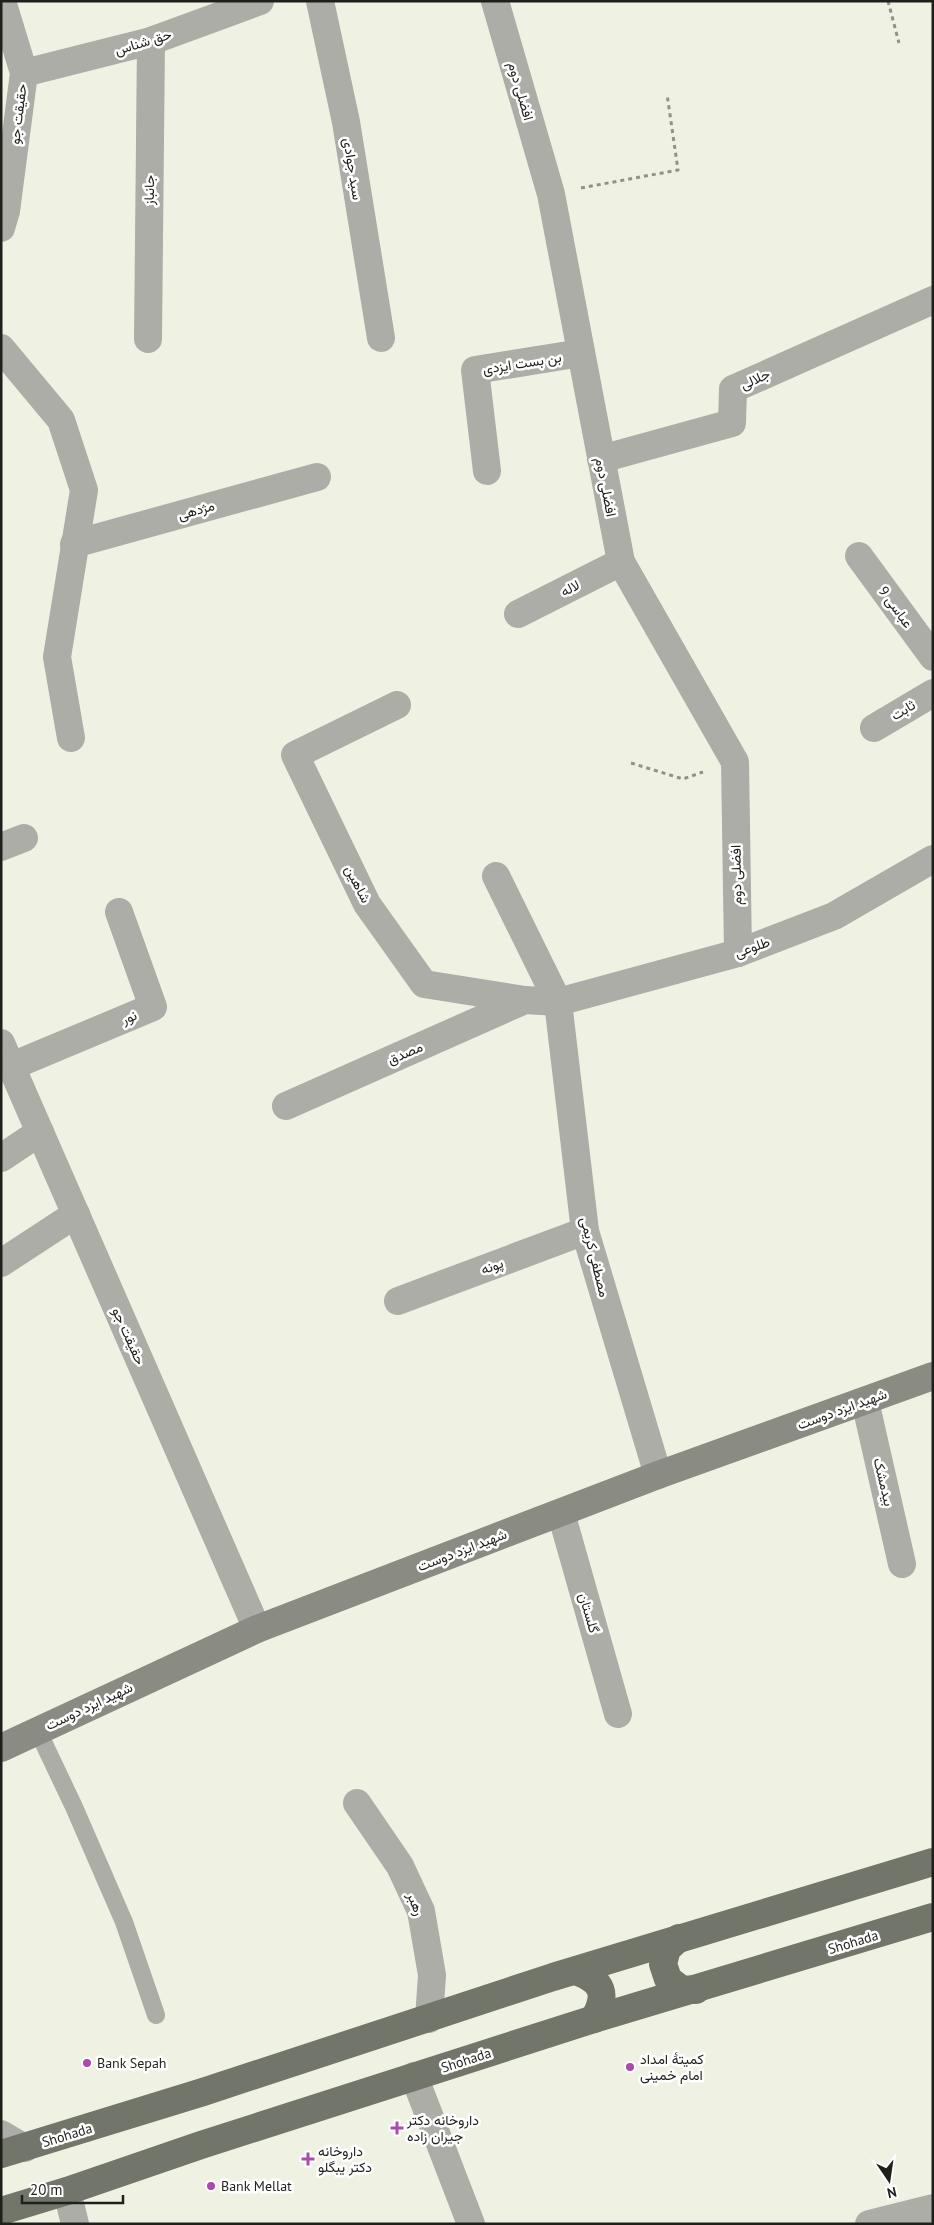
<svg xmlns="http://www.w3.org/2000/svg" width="934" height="2225" viewBox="0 0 934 2225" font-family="'PT Sans',Vazirmatn,sans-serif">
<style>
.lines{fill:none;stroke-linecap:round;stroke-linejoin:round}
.path{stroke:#909288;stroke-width:3;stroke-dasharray:4 4;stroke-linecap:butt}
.service{stroke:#abada6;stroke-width:18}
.minor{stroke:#abada6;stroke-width:28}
.secondary{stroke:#8a8c83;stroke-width:28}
.primary{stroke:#727569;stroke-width:28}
.poi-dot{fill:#ad48ad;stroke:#fff;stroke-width:2}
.labels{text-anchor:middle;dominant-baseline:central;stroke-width:5;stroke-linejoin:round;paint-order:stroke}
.street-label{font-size:14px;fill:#1f201b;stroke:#fff}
.poi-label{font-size:14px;fill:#1f201b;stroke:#fff;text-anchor:start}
</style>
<rect width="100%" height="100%" fill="#eff2e3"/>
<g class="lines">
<g class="path">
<path d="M888,1L899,43"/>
<path d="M581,188L678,170L667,94"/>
<path d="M631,763L683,779L703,772"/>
</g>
<path class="service" d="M37,1729L74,1807L124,1922L156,2015"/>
<g class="minor">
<path d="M320,1L346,122L381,338"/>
<path d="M495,1L551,194L621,562L735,762L738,953"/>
<path d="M24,73L151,41L260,1"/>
<path d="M1,228L6,211L24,73L2,1"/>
<path d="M148,339L151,41"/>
<path d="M1,348L61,420L84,490L57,657L71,738"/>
<path d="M601,459L732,423L733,389L933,300"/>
<path d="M487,471L475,370L581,353"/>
<path d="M74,544L317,477"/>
<path d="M859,556L933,657"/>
<path d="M518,614L621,562"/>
<path d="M397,705L295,755L367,904L424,984L525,1000L558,1002L738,953L834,916L933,859"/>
<path d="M874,728L933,693"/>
<path d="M1,847L24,838"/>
<path d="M496,876L558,1002L585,1231L658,1475"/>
<path d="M1,1043L257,1629"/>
<path d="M12,1066L153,1007L119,912"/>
<path d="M286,1106L525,1000"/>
<path d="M1,1158L40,1132"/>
<path d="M1,1263L76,1214"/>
<path d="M398,1301L585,1231"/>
<path d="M865,1401L902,1564"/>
<path d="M561,1513L618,1714"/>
<path d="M357,1803L400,1866L421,1911L432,1975L429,2019"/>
<path d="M414,2076L471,2224"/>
<path d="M1,2134L25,2148"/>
<path d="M67,2191L75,2224"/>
<path d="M869,2224L933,2208"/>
</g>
<path class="secondary" d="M1,1748L257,1629L658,1475L933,1376"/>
<g class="primary">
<path d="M679,1938L667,1949L663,1964L668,1979L681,1989L696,1990"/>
<path d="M576,1971C603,1981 608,1994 594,2019"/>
<path d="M1,2154L203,2092L553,1977L933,1862"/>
<path d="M1,2211L67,2191L201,2145L594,2019L933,1917"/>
</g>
</g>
<g class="poi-dot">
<circle cx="87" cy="2063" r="5"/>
<circle cx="630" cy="2067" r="5"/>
<path d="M394.5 2120.5h5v5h5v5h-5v5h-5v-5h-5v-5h5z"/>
<path d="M305.5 2151.5h5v5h5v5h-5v5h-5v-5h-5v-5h5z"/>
<circle cx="211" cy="2186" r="5"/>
</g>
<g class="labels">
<g class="street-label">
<text transform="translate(143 42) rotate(-17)">حق شناس</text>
<text transform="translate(521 91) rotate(74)">افضلی دوم</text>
<text transform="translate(18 114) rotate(-83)">حقیقت جو</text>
<text transform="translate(353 169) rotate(81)">سید جوادی</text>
<text transform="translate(149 190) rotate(-89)">جانباز</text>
<text transform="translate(522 363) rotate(-9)">بن بست ایزدی</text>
<text transform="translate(755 379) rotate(-24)">جلالی</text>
<text transform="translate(606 487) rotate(79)">افضلی دوم</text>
<text transform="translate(196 510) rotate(-16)">مژدهی</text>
<text transform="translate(570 588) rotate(-27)">لاله</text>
<text transform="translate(896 607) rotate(54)">عباسی 9</text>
<text transform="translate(903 710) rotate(-31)">ثابت</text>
<text transform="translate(736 875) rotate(-91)">افضلی دوم</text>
<text transform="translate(358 884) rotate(63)">شاهین</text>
<text transform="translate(752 947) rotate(-20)">طلوعی</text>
<text transform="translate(129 1017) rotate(-23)">نور</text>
<text transform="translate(405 1053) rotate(-24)">مصدق</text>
<text transform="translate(595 1257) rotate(76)">مصطفی کریمی</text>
<text transform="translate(492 1266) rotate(-20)">پونه</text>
<text transform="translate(129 1336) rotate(66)">حقیقت جو</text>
<text transform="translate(842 1409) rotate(-20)">شهید ایزد دوست</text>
<text transform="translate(884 1482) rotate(77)">بیدمشک</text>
<text transform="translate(462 1550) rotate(-21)">شهید ایزد دوست</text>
<text transform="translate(589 1613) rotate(74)">گلستان</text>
<text transform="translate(89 1706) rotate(-25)">شهید ایزد دوست</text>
<text transform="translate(416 1904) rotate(69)">رهبر</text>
<text transform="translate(853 1942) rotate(-17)">Shohada</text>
<text transform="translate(466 2060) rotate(-18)">Shohada</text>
<text transform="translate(67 2135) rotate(-17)">Shohada</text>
</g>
<g class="poi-label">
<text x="640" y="2059">کمیتهٔ امداد<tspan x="640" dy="16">امام خمینی</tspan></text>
<text x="97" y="2063">Bank Sepah</text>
<text x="407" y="2120">داروخانه دکتر<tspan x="407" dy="16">جیران زاده</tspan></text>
<text x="318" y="2151">داروخانه<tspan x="318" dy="16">دکتر یبگلو</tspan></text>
<text x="221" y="2186">Bank Mellat</text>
</g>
</g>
<rect width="934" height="2225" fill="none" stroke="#1f201b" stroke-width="5"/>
<g transform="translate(889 2180) rotate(167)" stroke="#ffffff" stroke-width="4" paint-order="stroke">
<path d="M0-4L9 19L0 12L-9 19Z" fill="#1f201b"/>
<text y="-8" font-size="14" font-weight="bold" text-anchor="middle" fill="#1f201b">N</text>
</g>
<path d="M22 2195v8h101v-8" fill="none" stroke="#1f201b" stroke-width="2.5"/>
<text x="30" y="2195" font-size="15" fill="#1f201b" stroke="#ffffff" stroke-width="4" paint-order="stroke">20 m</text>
</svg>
